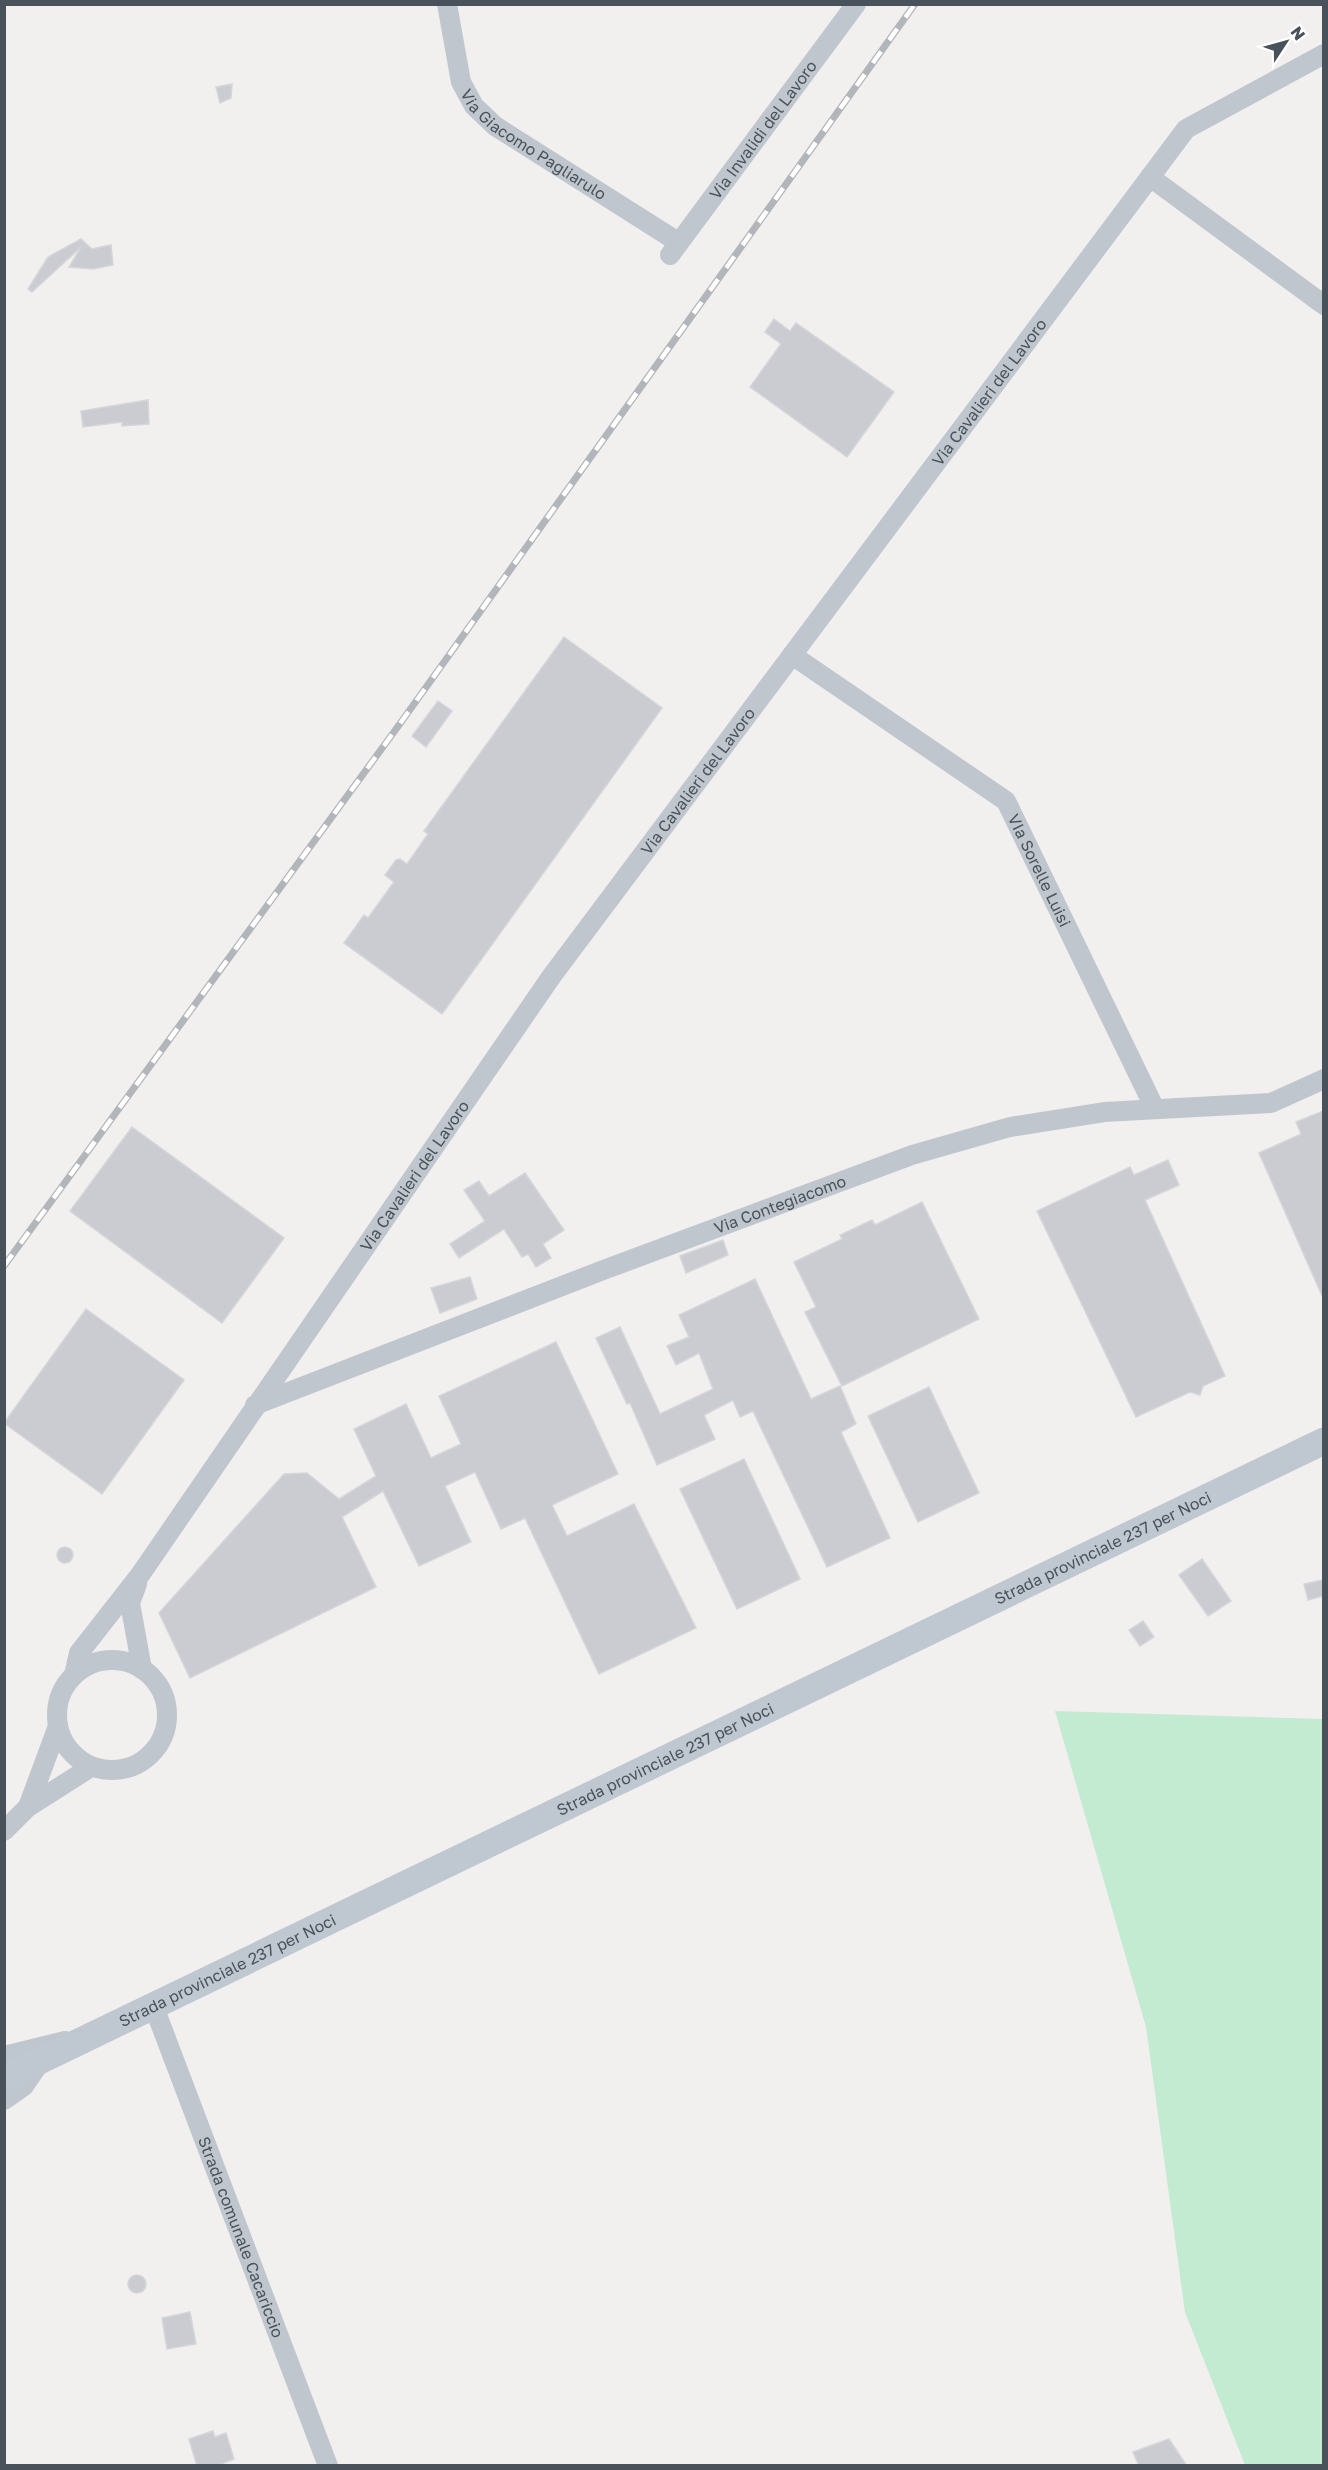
<svg xmlns="http://www.w3.org/2000/svg" width="1328" height="2470" viewBox="0 0 1328 2470" font-family="'Golos Text',sans-serif">
<style>
.green{fill:#c2ebd2}
.building{fill:#caccd1;stroke:#d4d6da;stroke-width:1.5}
.lines{fill:none;stroke-linecap:round;stroke-linejoin:round}
.minor{stroke:#bfc6cd;stroke-width:20}
.secondary{stroke:#bfc8d1;stroke-width:27}
.rail-casing{stroke:#b2b5b9;stroke-width:7}
.rail{stroke:#fff;stroke-width:4.5;stroke-dasharray:14;stroke-linecap:butt}
.labels{text-anchor:middle;dominant-baseline:central;stroke-width:4.5;stroke-linejoin:round;paint-order:stroke}
.street-label{font-size:16px;fill:#49525b;stroke:#fff}
</style>
<rect width="100%" height="100%" fill="#f2efef"/>
<path class="green" d="M1055,1711L1323,1719V2465H1245L1185,2312L1146,2027Z"/>
<g class="building">
<path d="M232,84L231,98L220,103L216,87Z"/>
<path d="M81,239L92,249L111,245L113,265L93,269L69,267L81,247L32,292L28,289L48,257Z"/>
<path d="M774,319L790,331L796,323L894,392L847,457L750,387L781,344L765,332Z"/>
<path d="M148,400L149,424L122,426V422L83,427L81,411Z"/>
<path d="M564,637L662,708L442,1014L344,943L364,915L368,918L394,882L385,875L396,860L400,859L407,864L428,834L424,831Z"/>
<path d="M438,701L452,711L426,747L412,736Z"/>
<path d="M1323,1111V1298L1259,1153L1301,1134L1296,1122Z"/>
<path d="M132,1127L284,1238L222,1323L70,1211Z"/>
<path d="M1168,1160L1179,1185L1145,1200L1225,1376L1203,1386L1200,1395L1190,1392L1136,1417L1037,1211L1130,1167L1134,1175Z"/>
<path d="M525,1173L564,1230L543,1244L551,1258L536,1267L528,1254L522,1257L504,1229L459,1258L450,1244L485,1221L464,1190L479,1181L489,1196Z"/>
<path d="M922,1202L979,1319L842,1386L805,1312L816,1307L794,1262L842,1239L840,1235L872,1220L875,1225Z"/>
<path d="M723,1240L728,1255L686,1273L680,1256Z"/>
<path d="M470,1277L477,1299L440,1313L431,1288Z"/>
<path d="M755,1279L811,1399L840,1386L856,1424L841,1432L890,1538L827,1567L753,1411L740,1417L733,1400L704,1415L715,1439L657,1465L630,1403L627,1404L596,1338L620,1327L660,1414L713,1389L699,1353L676,1365L667,1346L689,1337L679,1315Z"/>
<path d="M86,1309L184,1380L102,1494L4,1423Z"/>
<path d="M556,1342L618,1474L552,1505L567,1536L634,1504L696,1628L599,1674L525,1518L501,1529L475,1472L445,1486L471,1542L419,1566L383,1491L342,1517L376,1587L190,1678L159,1613L284,1474L307,1473L339,1499L376,1476L354,1429L406,1404L431,1458L461,1444L439,1396Z"/>
<path d="M929,1387L979,1493L918,1522L868,1416Z"/>
<path d="M744,1459L800,1579L737,1609L680,1489Z"/>
<circle cx="65" cy="1555" r="8"/>
<path d="M1202,1559L1231,1601L1208,1616L1179,1575Z"/>
<path d="M1323,1580V1596L1308,1600L1304,1584Z"/>
<path d="M1143,1621L1154,1637L1140,1646L1129,1630Z"/>
<circle cx="137" cy="2284" r="9"/>
<path d="M190,2312L196,2344L167,2349L162,2318Z"/>
<path d="M213,2431L215,2437L226,2433L234,2459L216,2466H197L189,2439Z"/>
<path d="M1169,2439L1187,2466H1139L1133,2452Z"/>
</g>
<g class="lines">
<g class="minor">
<path id="s1" d="M447,4L461,82L474,106L495,126L678,242"/>
<path d="M1150,177L1324,305"/>
<path id="s2" d="M670,255L856,4"/>
<path id="s3" d="M792,655L1006,801L1155,1109"/>
<path id="s4" d="M255,1405L606,1269L912,1155L1010,1127L1104,1112L1271,1103L1324,1079"/>
<path d="M137,1584L130,1603L142,1669"/>
<circle cx="112" cy="1715" r="55"/>
<path id="s5" d="M74,1675L79,1653L140,1575L551,977L1186,129L1324,54"/>
<path d="M28,1807L58,1726"/>
<path d="M4,1831L28,1807L91,1767"/>
<path id="s6" d="M154,2007L328,2466"/>
<path d="M4,2056L65,2041"/>
<path d="M4,2100L24,2086L41,2061"/>
</g>
<path class="secondary" id="s7" d="M4,2078L1324,1441"/>
<defs>
<path id="rail" d="M4,1266L399,725L915,4"/>
</defs>
<use href="#rail" class="rail-casing"/>
<use href="#rail" class="rail"/>
</g>
<g class="labels">
<g class="street-label">
<text stroke="none"><textPath href="#s2" startOffset="156">Via Invalidi del Lavoro</textPath></text>
<text stroke="none"><textPath href="#s1" startOffset="177">Via Giacomo Pagliarulo</textPath></text>
<text stroke="none"><textPath href="#s5" startOffset="1578">Via Cavalieri del Lavoro</textPath></text>
<text stroke="none"><textPath href="#s5" startOffset="1092">Via Cavalieri del Lavoro</textPath></text>
<text stroke="none"><textPath href="#s3" startOffset="336">VIa Sorelle Luisi</textPath></text>
<text stroke="none"><textPath href="#s5" startOffset="606">Via Cavalieri del Lavoro</textPath></text>
<text stroke="none"><textPath href="#s4" startOffset="562">Via Contegiacomo</textPath></text>
<text stroke="none"><textPath href="#s7" startOffset="1220">Strada provinciale 237 per Noci</textPath></text>
<text stroke="none"><textPath href="#s7" startOffset="734">Strada provinciale 237 per Noci</textPath></text>
<text stroke="none"><textPath href="#s7" startOffset="248">Strada provinciale 237 per Noci</textPath></text>
<text stroke="none"><textPath href="#s6" startOffset="246">Strada comunale Cacariccio</textPath></text>
</g>
</g>
<rect width="1328" height="2470" fill="none" stroke="#49525b" stroke-width="12"/>
<g transform="translate(1286 42) rotate(54)" stroke="#ffffff" stroke-width="4.5" paint-order="stroke">
<path d="M0-4.5L10 22L0 15L-10 22Z" fill="#49525b"/>
<text y="-9" font-size="16" font-weight="bold" text-anchor="middle" fill="#49525b">N</text>
</g>
</svg>
